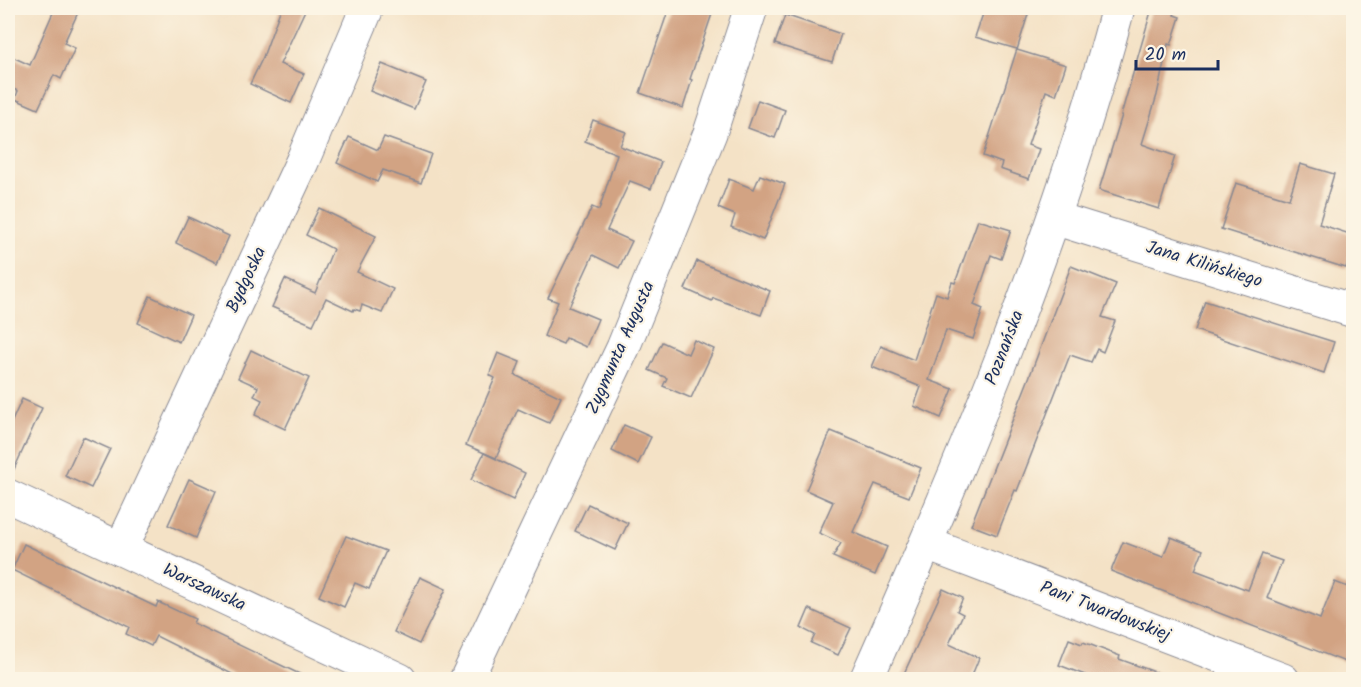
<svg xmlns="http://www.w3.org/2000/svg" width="1361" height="687" viewBox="0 0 1361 687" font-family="Kalam,sans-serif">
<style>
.building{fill:#d2a383}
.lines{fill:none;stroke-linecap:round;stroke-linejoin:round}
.minor-casing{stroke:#888892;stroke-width:35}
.minor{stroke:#fff;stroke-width:33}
.labels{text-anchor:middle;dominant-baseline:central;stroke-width:4.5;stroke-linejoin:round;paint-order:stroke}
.street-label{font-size:18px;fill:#1b2f5e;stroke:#fcf5e5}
</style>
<rect width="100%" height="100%" fill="#fcf5e5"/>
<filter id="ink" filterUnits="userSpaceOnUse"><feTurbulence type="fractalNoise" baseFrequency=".0167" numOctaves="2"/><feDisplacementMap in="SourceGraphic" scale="12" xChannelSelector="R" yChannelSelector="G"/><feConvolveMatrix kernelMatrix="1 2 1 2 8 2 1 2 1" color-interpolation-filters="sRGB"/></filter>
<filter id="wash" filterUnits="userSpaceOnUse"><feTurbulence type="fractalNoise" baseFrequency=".008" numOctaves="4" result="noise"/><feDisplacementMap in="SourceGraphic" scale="24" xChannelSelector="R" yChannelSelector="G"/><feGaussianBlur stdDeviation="1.35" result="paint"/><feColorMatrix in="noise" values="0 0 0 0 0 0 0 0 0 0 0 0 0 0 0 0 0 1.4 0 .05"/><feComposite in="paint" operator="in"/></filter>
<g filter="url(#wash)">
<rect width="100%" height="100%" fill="#f4e2c6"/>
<g id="blocks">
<g class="building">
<path d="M55,8H80L64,43L75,48L61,79L54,75L38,109L15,99L18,91L8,87V55L30,65Z"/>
<path d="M281,8H306L280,64L304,74L291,103L250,84L263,57Z"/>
<path d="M669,8H714L690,79L692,80L683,108L640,93Z"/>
<path d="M985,8H1030L1017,50L1066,65L1056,95L1046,91L1028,145L1039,149L1029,179L1000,169L1002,163L983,156L1017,49L975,37Z"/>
<path d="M1152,8H1176L1174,15L1180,17L1171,45L1168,44L1157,95L1142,144L1175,156L1159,209L1099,190L1122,115H1121Z"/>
<path d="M785,15L841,34L832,62L775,44Z"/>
<path d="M382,64L426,82L414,109L370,91Z"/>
<path d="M758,100L785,110L775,138L748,128Z"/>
<path d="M593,120L626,132L620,146L661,162L651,189L630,181L607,230L632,241L619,268L593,255L569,307L598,319L586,347L566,338L563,344L544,336L558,302L548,298L592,207L599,210L617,154L585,141Z"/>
<path d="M349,137L378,150L384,137L431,154L421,183L383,170L377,182L337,163Z"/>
<path d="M1300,164L1334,174L1319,224L1353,235V244L1346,268L1221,229L1236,183L1289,199Z"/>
<path d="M760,175L785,184L763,240L731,227L735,215L718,208L729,179L754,189Z"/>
<path d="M319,208L376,236L357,272L393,289L382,313L362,305L360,311L354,309L353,311L326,298L313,325L272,307L285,279L315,293L333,249L306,235Z"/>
<path d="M188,217L229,236L217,263L176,243Z"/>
<path d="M978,220L1011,230L1001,259L991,255L974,305L983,309L973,339L946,330L929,380L953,389L941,418L914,406L921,387L872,367L881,346L914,360L936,293L947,297L952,282L955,283Z"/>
<path d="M697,261L770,291L761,315L713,298L712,301L685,289Z"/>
<path d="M1071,266L1116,284L1102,317L1115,321L1103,352L1097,349L1091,362L1070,355L1017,491L1015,490L997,535L971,525L1029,378Z"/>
<path d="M150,296L191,315L179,342L138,323Z"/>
<path d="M1205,301L1334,342L1324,373L1195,330Z"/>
<path d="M694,340L714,349L691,398L663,386L667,378L649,370L662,342L688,354Z"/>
<path d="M251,350L309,378L285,429L255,415L262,400L254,396L258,387L238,378Z"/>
<path d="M498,353L520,362L515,375L561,397L549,423L518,409L496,458L466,445L495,378L489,375Z"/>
<path d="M22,399L42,408L10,478L8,477V430Z"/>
<path d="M624,425L651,437L638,464L612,451Z"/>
<path d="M831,431L921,468L909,497L875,484L853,532L887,547L875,575L833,557L841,543L819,533L833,502L806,490Z"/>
<path d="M83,437L110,449L91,488L65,476Z"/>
<path d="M484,453L525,473L513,500L471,480Z"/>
<path d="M189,479L216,491L196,538L168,525Z"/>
<path d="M588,504L628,523L615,550L575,531Z"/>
<path d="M346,536L386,551L369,589L355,583L344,607L319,596Z"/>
<path d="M1171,537L1203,550L1195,570L1248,590L1262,554L1282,561L1267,598L1320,619L1335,582L1353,589V615L1347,632L1353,635V665L1111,571L1123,542L1163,557Z"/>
<path d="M24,544L156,607L158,602L195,619L193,623L312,680H244L156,636L151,646L126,634L129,627L12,570Z"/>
<path d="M420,577L446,589L419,644L394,632Z"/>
<path d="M943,589L963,598L957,611L963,614L949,644L979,658L970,680H901Z"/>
<path d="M809,609L851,628L838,655L811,643L815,635L801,628Z"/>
<path d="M1069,639L1082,644L1083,642L1120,656L1119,659L1169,677V680H1098L1059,665Z"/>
</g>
</g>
</g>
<g filter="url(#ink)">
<use href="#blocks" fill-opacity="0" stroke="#888892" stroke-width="1.5"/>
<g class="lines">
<defs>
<g id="minor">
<path d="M1054,218L1354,311"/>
<path d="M8,496L400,680"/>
<path d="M927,544L1283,680"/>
<path d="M121,549L302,162L367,8"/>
<path d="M466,680L623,348L710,133L751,8"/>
<path d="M866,680C963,461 1057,239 1118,8"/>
</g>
</defs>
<use href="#minor" class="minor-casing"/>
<use href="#minor" class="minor"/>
</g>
</g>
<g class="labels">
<g class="street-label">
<text transform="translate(1204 265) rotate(17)">Jana Kilińskiego</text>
<text transform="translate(247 280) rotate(-65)">Bydgoska</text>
<text transform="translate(621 348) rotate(-66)">Zygmunta Augusta</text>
<text transform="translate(1005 348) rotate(-69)">Poznańska</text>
<text transform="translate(204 588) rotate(25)">Warszawska</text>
<text transform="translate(1105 612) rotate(21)">Pani Twardowskiej</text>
</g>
</g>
<rect width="1361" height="687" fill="none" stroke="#fcf5e5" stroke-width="30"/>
<path d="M1136 60v9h82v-9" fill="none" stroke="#1b2f5e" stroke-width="3"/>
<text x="1145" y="60" font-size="18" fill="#1b2f5e" stroke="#fcf5e5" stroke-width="4.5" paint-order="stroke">20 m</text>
</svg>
